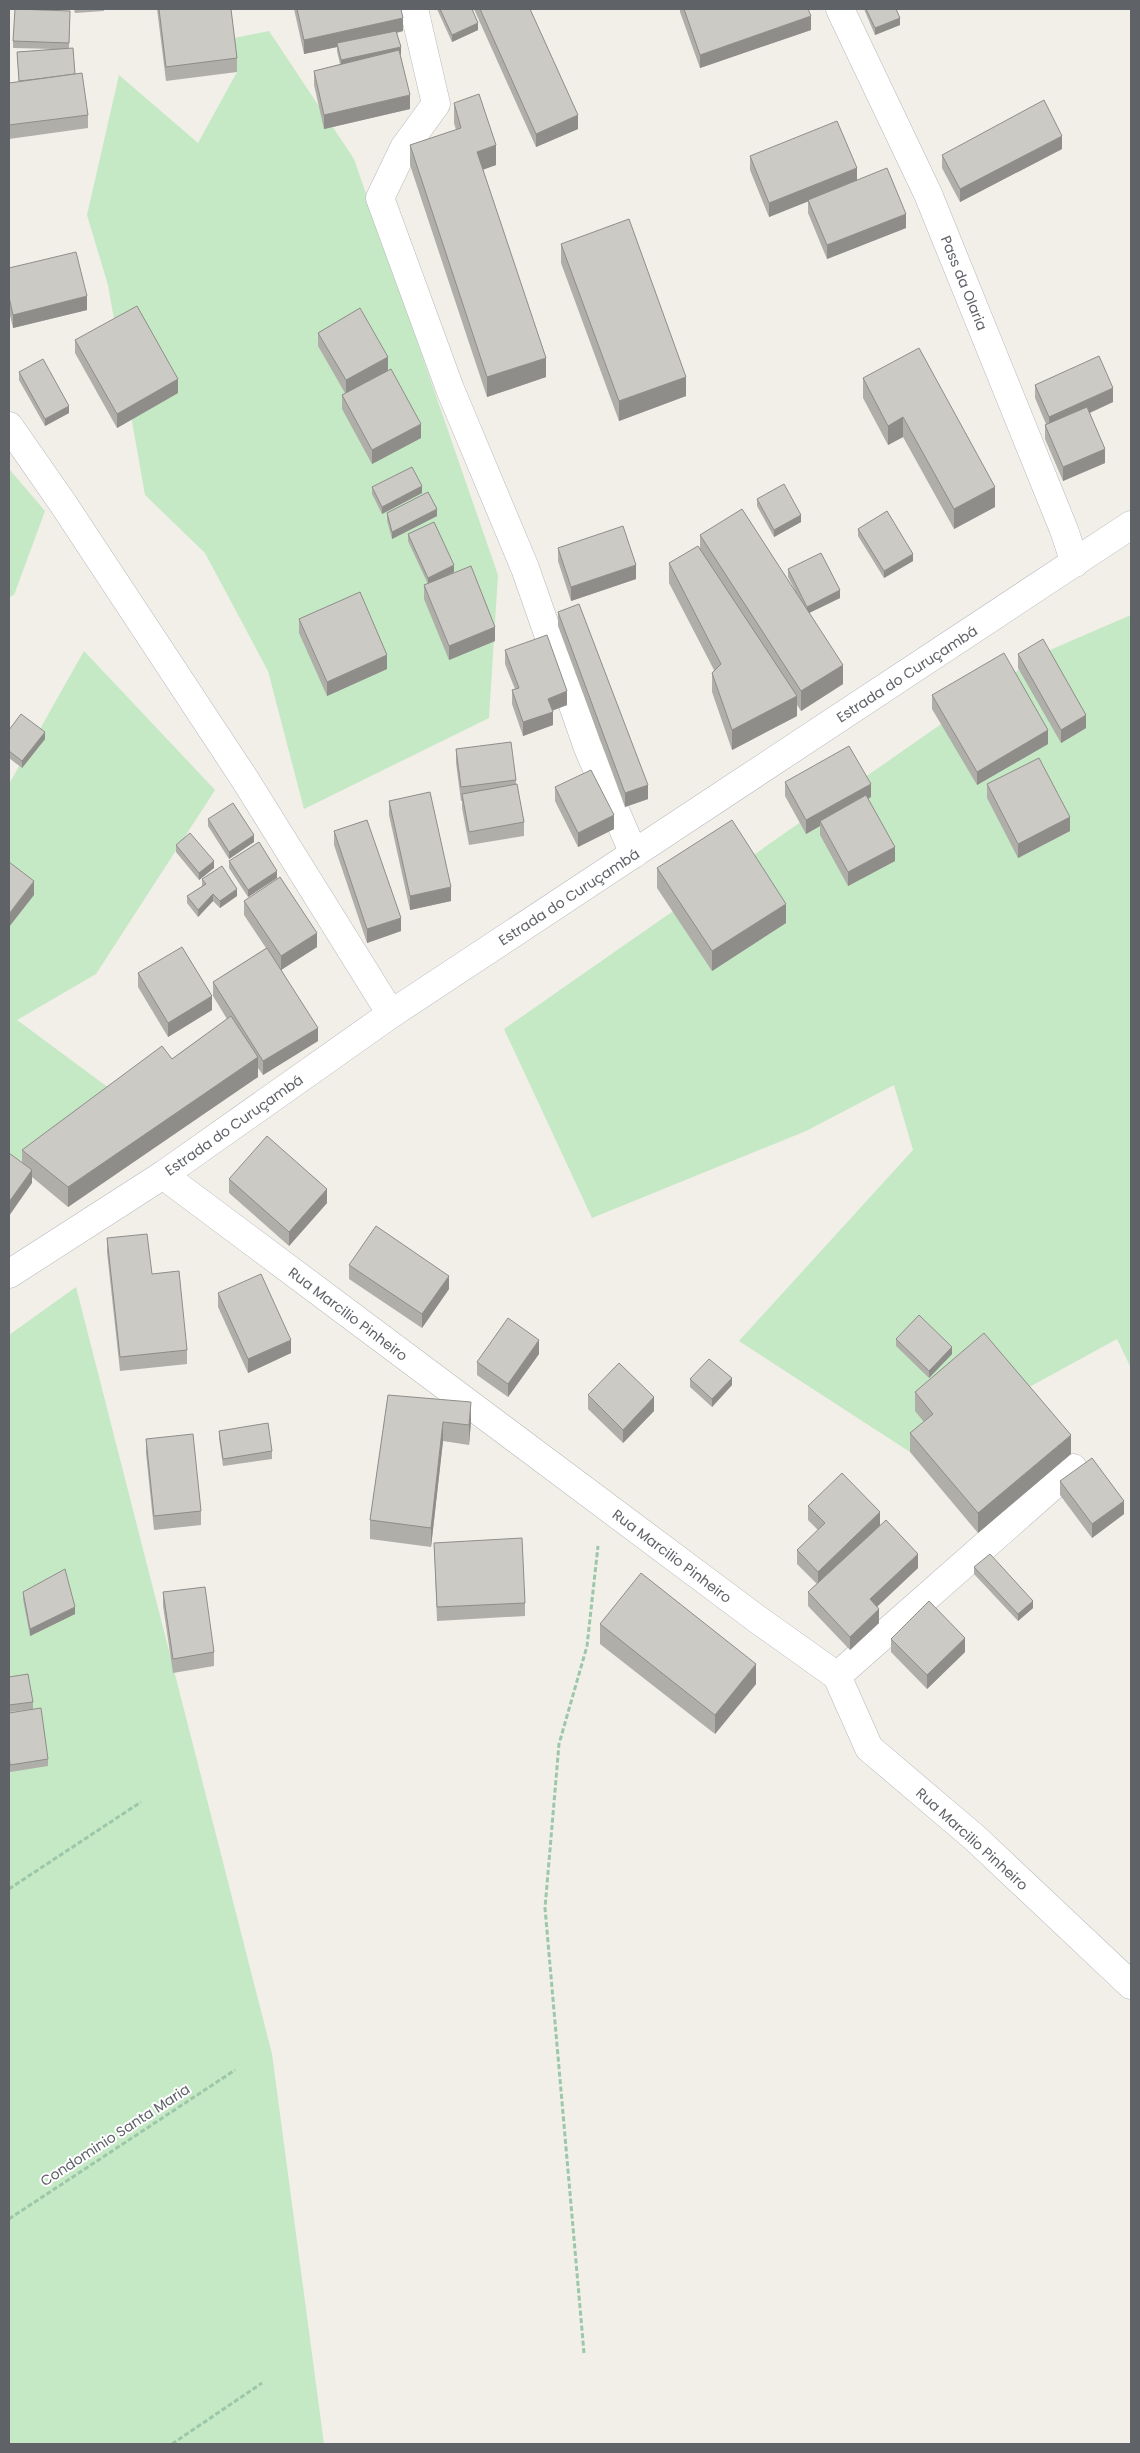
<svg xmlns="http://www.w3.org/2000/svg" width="1140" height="2453" viewBox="0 0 1140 2453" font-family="Poppins,sans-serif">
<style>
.green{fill:#c5e8c5}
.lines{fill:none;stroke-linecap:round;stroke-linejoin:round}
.minor-casing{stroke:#b5b8bc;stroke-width:29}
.path{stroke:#9cc7a9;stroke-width:3;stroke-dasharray:5 2.5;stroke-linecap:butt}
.minor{stroke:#fff;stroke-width:28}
.wall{fill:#afaea9}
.shaded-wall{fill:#8f8d8a}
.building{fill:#cccac5;stroke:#8f8d8a}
.labels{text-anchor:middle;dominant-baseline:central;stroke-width:4;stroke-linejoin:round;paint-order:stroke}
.street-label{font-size:14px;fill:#5f6368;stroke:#fff}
</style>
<rect width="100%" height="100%" fill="#f1efe8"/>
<g class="green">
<path d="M269,31L354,159L498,575L489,718L304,809L268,671L205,553L145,495L108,285L87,215L119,75L198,143L237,72L234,38Z"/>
<path d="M9,469L45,511L14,595L9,597Z"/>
<path d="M1131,615V1368L1117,1339L910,1452L739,1341L913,1150L894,1085L806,1131L592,1218L504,1029L1043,653Z"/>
<path d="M84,651L215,790L96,974L17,1020L121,1097L22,1169L9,1158V784Z"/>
<path d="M76,1287L272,2054L324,2444H9V1335Z"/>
</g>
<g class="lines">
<defs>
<g id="minor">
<path d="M414,9L436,104L404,148L380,198L450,389L525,568L588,748L634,854"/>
<path d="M840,9L928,194L1064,530L1075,563"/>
<path d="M9,426L64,505L244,778L391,1014"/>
<path d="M163,1175L757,1619L837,1676L869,1748L975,1838L1131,1985"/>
<path d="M9,1274L163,1175L391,1014L1131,525"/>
<path d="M837,1676L1073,1468"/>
</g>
</defs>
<use href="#minor" class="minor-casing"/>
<g class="path">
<path d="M9,1889L141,1802"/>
<path d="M9,2219L235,2070"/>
<path d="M584,2353L545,1908L559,1744L587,1646L598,1546"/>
<path d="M172,2444L262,2383"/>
</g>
<use href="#minor" class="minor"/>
</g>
<g class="wall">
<path d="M74,9H104V11L75,13Z"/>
<path d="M157,9H231L237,58V72L166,81Z"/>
<path d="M294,9H401L403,31L397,33L410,109L324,129L314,85V71L340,64L337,51V47L304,54Z"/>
<path d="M437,9H472L478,30L452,42Z"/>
<path d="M474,9H530L578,129L536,147Z"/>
<path d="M680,9H808L811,30L700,68L680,12Z"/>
<path d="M864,9H896L900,25L875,35Z"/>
<path d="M70,18L69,48L75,74L88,115V128L9,139V83L19,82L17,52L53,49L13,48V41Z"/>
<path d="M454,103L496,165L483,169L546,377L487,397L410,165V145L456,130L454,123Z"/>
<path d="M1062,149L960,202L942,168V155Z"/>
<path d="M750,156L857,180L906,228L827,259L808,213V201L769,217L750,170Z"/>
<path d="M561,244L686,396L619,421L561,263Z"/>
<path d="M9,268L87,310L13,328L9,311Z"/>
<path d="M318,333L388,371L421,438L372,464L342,409V395L345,393L318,346Z"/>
<path d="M75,340L178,393L117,428L75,353Z"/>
<path d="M19,372L69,413L45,426L19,380Z"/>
<path d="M863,378L995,507L954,529L903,437L888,445L863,398Z"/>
<path d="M1035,385L1113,402L1090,413L1105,463L1063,481L1045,439V425L1046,424L1035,398Z"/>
<path d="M372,487L422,493L382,514L372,494Z"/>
<path d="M757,499L801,522L774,537L757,506Z"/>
<path d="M387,513L437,516L392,539L387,520Z"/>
<path d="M858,529L913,561L884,578L858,536Z"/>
<path d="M408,534L454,572L445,577L495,641L449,660L424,599V585L428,584L408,541Z"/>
<path d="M700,535L795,590L788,577V569L840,598L809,613L843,684L801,711L797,705V716L732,750L712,692V673L714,670L669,583V563L700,550Z"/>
<path d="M558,548L636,579L571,601L558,561Z"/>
<path d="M558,612L648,799L625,807L558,626Z"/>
<path d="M299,619L387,669L327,696L299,633Z"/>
<path d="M505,650L567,705L552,711L553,725L523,736L512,704V690L515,689L505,664Z"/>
<path d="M1018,654L1086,728L1061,743L1018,668Z"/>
<path d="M932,695L1048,744L977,785L932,709Z"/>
<path d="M9,730L45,739L22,768L9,758Z"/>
<path d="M456,749L516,780V784L524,822V836L469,845L462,808V801H461L456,763Z"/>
<path d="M785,782L871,797L868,799L895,861L848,886L820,835V826L806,834L785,796Z"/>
<path d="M987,784L1070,831L1018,858L987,798Z"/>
<path d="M555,787L614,829L578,847L555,801Z"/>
<path d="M389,801L451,901L410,910L389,815Z"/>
<path d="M208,819L254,842L229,859L208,826Z"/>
<path d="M334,831L401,931L367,943L334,845Z"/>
<path d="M176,845L214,868L199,880L176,852Z"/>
<path d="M229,861L277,878L248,897L229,868Z"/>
<path d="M657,868L786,923L712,971L657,888Z"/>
<path d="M202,879L237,896L220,908L213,901L198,917L187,903V896L202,886Z"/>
<path d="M244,901L317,947L281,970L318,1041L263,1075L258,1068V1077L68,1207L32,1177V1183L22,1163V1150L172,1059L227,1019L213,996V982L266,948L244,915Z"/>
<path d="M138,973L212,1010L168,1037L138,987Z"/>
<path d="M229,1179L327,1203L289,1246L229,1193Z"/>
<path d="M107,1238L152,1274L187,1350V1364L120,1371L107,1252Z"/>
<path d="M349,1265L449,1289L422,1328L349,1279Z"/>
<path d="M218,1293L291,1353L248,1373L218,1307Z"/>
<path d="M896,1339L952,1354L929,1378L896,1346Z"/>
<path d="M539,1354L508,1397L477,1375V1362Z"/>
<path d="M690,1379L732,1385L712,1407L690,1387Z"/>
<path d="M915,1392L1071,1454L978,1533L910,1452V1433L924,1422L915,1411Z"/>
<path d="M388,1395L471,1421L469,1445L443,1441L431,1547L370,1539V1520Z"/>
<path d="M588,1395L654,1411L623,1443L588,1409Z"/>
<path d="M219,1431L272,1451V1459L223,1466L219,1438Z"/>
<path d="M146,1439L201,1511V1525L154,1530L146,1453Z"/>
<path d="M1060,1481L1124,1514L1092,1538L1060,1495Z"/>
<path d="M808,1506L880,1525L918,1568L877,1607L879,1623L850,1650L808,1606V1592L817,1584L797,1564V1550L818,1530L808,1520Z"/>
<path d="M434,1543L525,1603V1616L437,1621Z"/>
<path d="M974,1567L1033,1608L1018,1621L974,1574Z"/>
<path d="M23,1592L75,1614L30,1636L23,1599Z"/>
<path d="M163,1592L214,1652V1666L173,1673L163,1606Z"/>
<path d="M600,1624L756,1684L715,1734L600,1644Z"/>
<path d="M891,1639L965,1652L927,1689L891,1652Z"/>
<path d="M9,1677L33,1702V1709L9,1712Z"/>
<path d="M9,1713L48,1759V1766L10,1772L9,1761Z"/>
</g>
<g class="shaded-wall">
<path d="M811,16V30L700,68V55Z"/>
<path d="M403,18V31L338,46L337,43V47L304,54V40Z"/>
<path d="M900,18V25L875,35V28Z"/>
<path d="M478,23V30L452,42V35Z"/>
<path d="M401,47V54L341,67V60Z"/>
<path d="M410,95V109L324,129V115Z"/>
<path d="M578,115V129L536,147V134Z"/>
<path d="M1062,136V149L960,202V189Z"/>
<path d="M496,145V165L477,172V152Z"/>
<path d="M857,168V182L769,217V203Z"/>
<path d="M906,214V228L827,259V245Z"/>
<path d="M87,296V310L13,328V315Z"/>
<path d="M388,357V371L346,394V380Z"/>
<path d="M546,358V377L487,397V377Z"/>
<path d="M686,377V396L619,421V401Z"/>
<path d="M178,379V393L117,428V414Z"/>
<path d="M1113,388V402L1049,431V417Z"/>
<path d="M69,406V413L45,426V419Z"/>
<path d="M903,417V437L888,445V426Z"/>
<path d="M421,424V438L372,464V450Z"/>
<path d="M1105,449V463L1063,481V467Z"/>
<path d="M422,486V493L382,514V507Z"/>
<path d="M995,487V507L954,529V509Z"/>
<path d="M437,509V516L392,539V532Z"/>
<path d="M801,515V522L774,537V530Z"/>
<path d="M913,554V561L884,578V571Z"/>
<path d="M454,565V572L428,585V578Z"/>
<path d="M636,565V579L571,601V587Z"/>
<path d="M840,590V598L807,614V607Z"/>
<path d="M495,627V641L449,660V646Z"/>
<path d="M387,655V669L327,696V682Z"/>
<path d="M843,665V684L801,711V691Z"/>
<path d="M567,691V705L548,712V699Z"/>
<path d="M797,696V716L732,750V730Z"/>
<path d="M553,712V725L523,736V722Z"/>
<path d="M1086,715V728L1061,743V730Z"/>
<path d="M1048,730V744L977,785V772Z"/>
<path d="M45,732V739L22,768V761Z"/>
<path d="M871,784V797L822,825L820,821V826L806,834V820Z"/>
<path d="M648,785V799L625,807V793Z"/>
<path d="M614,815V829L578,847V833Z"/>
<path d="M1070,817V831L1018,858V844Z"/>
<path d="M254,835V842L229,859V852Z"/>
<path d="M895,847V861L848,886V872Z"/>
<path d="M214,861V868L199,880V873Z"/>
<path d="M277,871V878L248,897V890Z"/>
<path d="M34,881V895L9,927V914Z"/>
<path d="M451,887V901L410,910V896Z"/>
<path d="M237,889V896L220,908V901Z"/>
<path d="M213,894V901L198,917V910Z"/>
<path d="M786,904V923L712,971V951Z"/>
<path d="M401,918V931L367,943V929Z"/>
<path d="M317,933V947L281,970V956Z"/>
<path d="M212,996V1010L168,1037V1023Z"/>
<path d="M318,1028V1041L263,1075V1061Z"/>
<path d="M258,1057V1077L68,1207V1187Z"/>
<path d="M32,1170V1183L9,1216V1202Z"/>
<path d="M327,1189V1203L289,1246V1232Z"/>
<path d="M449,1276V1289L422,1328V1314Z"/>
<path d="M291,1340V1353L248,1373V1359Z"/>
<path d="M539,1340V1354L508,1397V1384Z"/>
<path d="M952,1347V1354L929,1378V1371Z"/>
<path d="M732,1378V1385L712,1407V1399Z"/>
<path d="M654,1397V1411L623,1443V1430Z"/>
<path d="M471,1402V1421L469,1445V1425Z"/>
<path d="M443,1422V1441L431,1547V1528Z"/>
<path d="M1071,1435V1454L978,1533V1513Z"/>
<path d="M1124,1501V1514L1092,1538V1524Z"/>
<path d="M880,1512V1526L818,1586V1572Z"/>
<path d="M918,1554V1568L870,1613V1599Z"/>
<path d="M1033,1601V1608L1018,1621V1614Z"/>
<path d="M75,1607V1614L30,1636V1629Z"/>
<path d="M879,1609V1623L850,1650V1637Z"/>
<path d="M965,1638V1652L927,1689V1675Z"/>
<path d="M756,1664V1684L715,1734V1715Z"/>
</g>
<g class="building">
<path d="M15,9L70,11L69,43L13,41Z"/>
<path d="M159,9H231L237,58L166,67Z"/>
<path d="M297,9H401L403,18L304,40Z"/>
<path d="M440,9H472L478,23L452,35Z"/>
<path d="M480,9H530L578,115L536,134Z"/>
<path d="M684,9H808L811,16L700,55Z"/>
<path d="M866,9H896L900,18L875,28Z"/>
<path d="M396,31L401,47L341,60L337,43Z"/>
<path d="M73,48L75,74L37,79L19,81L17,52Z"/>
<path d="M399,50L410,95L324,115L314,71Z"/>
<path d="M82,73L88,115L9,125V83Z"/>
<path d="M479,94L496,145L477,152L546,358L487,377L410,145L461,128L454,103Z"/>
<path d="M1044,100L1062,136L960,189L942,155Z"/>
<path d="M837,121L857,168L769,203L750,156Z"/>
<path d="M887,168L906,214L827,245L808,200Z"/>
<path d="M629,219L686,377L619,401L561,244Z"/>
<path d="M76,252L87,296L13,315L9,297V268Z"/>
<path d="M137,306L178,379L117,414L75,340Z"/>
<path d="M360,308L388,357L346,380L318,333Z"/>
<path d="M919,348L995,487L954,509L903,417L888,426L863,378Z"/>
<path d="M1099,356L1113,388L1049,417L1035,385Z"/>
<path d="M43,359L69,406L45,419L19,372Z"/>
<path d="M391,369L421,424L372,450L342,395Z"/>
<path d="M1087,407L1105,449L1063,467L1045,425Z"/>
<path d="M412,467L422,486L382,507L372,487Z"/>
<path d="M784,484L801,515L774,530L757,499Z"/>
<path d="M428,492L437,509L392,532L387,513Z"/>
<path d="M742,509L843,665L801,691L700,535Z"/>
<path d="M887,511L913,554L884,571L858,529Z"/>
<path d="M434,522L454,565L428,578L408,534Z"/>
<path d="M623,526L636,565L571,587L558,548Z"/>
<path d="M698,546L797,696L732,730L712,673L721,664L669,563Z"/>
<path d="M821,553L840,590L807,607L788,569Z"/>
<path d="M471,566L495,627L449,646L424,585Z"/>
<path d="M360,592L387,655L327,682L299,619Z"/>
<path d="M579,604L648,785L625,793L558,612Z"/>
<path d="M547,635L567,691L548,699L553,712L523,722L512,690L519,688L505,650Z"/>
<path d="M1043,639L1086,715L1061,730L1018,654Z"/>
<path d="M1004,653L1048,730L977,772L932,695Z"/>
<path d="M21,714L45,732L22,761L9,751V730Z"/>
<path d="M511,742L516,780L461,787L456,749Z"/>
<path d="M849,746L871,784L806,820L785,782Z"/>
<path d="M1039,758L1070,817L1018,844L987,784Z"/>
<path d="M591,770L614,815L578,833L555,787Z"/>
<path d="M517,784L524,822L469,832L462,794Z"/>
<path d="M430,792L451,887L410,896L389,801Z"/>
<path d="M866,795L895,847L848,872L820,821Z"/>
<path d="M233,803L254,835L229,852L208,819Z"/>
<path d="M367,820L401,918L367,929L334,831Z"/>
<path d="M732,820L786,904L712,951L657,868Z"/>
<path d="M190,833L214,861L199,873L176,845Z"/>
<path d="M259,842L277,871L248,890L229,861Z"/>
<path d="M9,862L34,881L9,914Z"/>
<path d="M222,866L237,889L220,901L213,894L198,910L187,896L206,884L202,879Z"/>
<path d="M280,877L317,933L281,956L244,901Z"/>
<path d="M182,947L212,996L168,1023L138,973Z"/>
<path d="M267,948L318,1028L263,1061L213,982Z"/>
<path d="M231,1016L258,1057L68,1187L22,1150L162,1046L172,1059Z"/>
<path d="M267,1136L327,1189L289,1232L229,1179Z"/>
<path d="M9,1153L32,1170L9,1202Z"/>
<path d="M376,1226L449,1276L422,1314L349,1265Z"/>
<path d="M147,1234L152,1274L179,1271L187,1350L120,1357L107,1238Z"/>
<path d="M261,1274L291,1340L248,1359L218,1293Z"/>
<path d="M919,1315L952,1347L929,1371L896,1339Z"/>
<path d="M508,1318L539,1340L508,1384L477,1362Z"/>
<path d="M984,1333L1071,1435L978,1513L910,1433L933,1414L915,1392Z"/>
<path d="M709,1359L732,1378L712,1399L690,1379Z"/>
<path d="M619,1363L654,1397L623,1430L588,1395Z"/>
<path d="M388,1395L471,1402L469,1425L443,1422L431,1528L370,1520Z"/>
<path d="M268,1423L272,1451L223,1459L219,1431Z"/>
<path d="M193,1434L201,1511L154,1516L146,1439Z"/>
<path d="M1092,1458L1124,1501L1092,1524L1060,1481Z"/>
<path d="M842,1473L880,1512L818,1572L797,1550L825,1523L808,1506Z"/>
<path d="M886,1520L918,1554L870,1599L879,1609L850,1637L808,1592Z"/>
<path d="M522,1538L525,1603L437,1607L434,1543Z"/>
<path d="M990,1554L1033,1601L1018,1614L974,1567Z"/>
<path d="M65,1569L75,1607L30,1629L23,1592Z"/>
<path d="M641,1573L756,1664L715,1715L600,1624Z"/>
<path d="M205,1587L214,1652L173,1659L163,1592Z"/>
<path d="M929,1601L965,1638L927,1675L891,1639Z"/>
<path d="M28,1674L33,1702L9,1705V1677Z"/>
<path d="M41,1708L48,1759L10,1765L9,1754V1713Z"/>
</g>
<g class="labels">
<g class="street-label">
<text transform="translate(964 283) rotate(68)">Pass da Olaria</text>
<text transform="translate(907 674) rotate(-33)">Estrada do Curuçambá</text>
<text transform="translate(569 897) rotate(-33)">Estrada do Curuçambá</text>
<text transform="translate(234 1125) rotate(-35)">Estrada do Curuçambá</text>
<text transform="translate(348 1314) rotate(37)">Rua Marcilio Pinheiro</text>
<text transform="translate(672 1556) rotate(37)">Rua Marcilio Pinheiro</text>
<text transform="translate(972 1839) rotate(42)">Rua Marcilio Pinheiro</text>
<text transform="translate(115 2135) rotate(-33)">Condominio Santa Maria</text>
</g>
</g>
<rect width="1140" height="2453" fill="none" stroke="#5f6368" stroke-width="20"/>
</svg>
